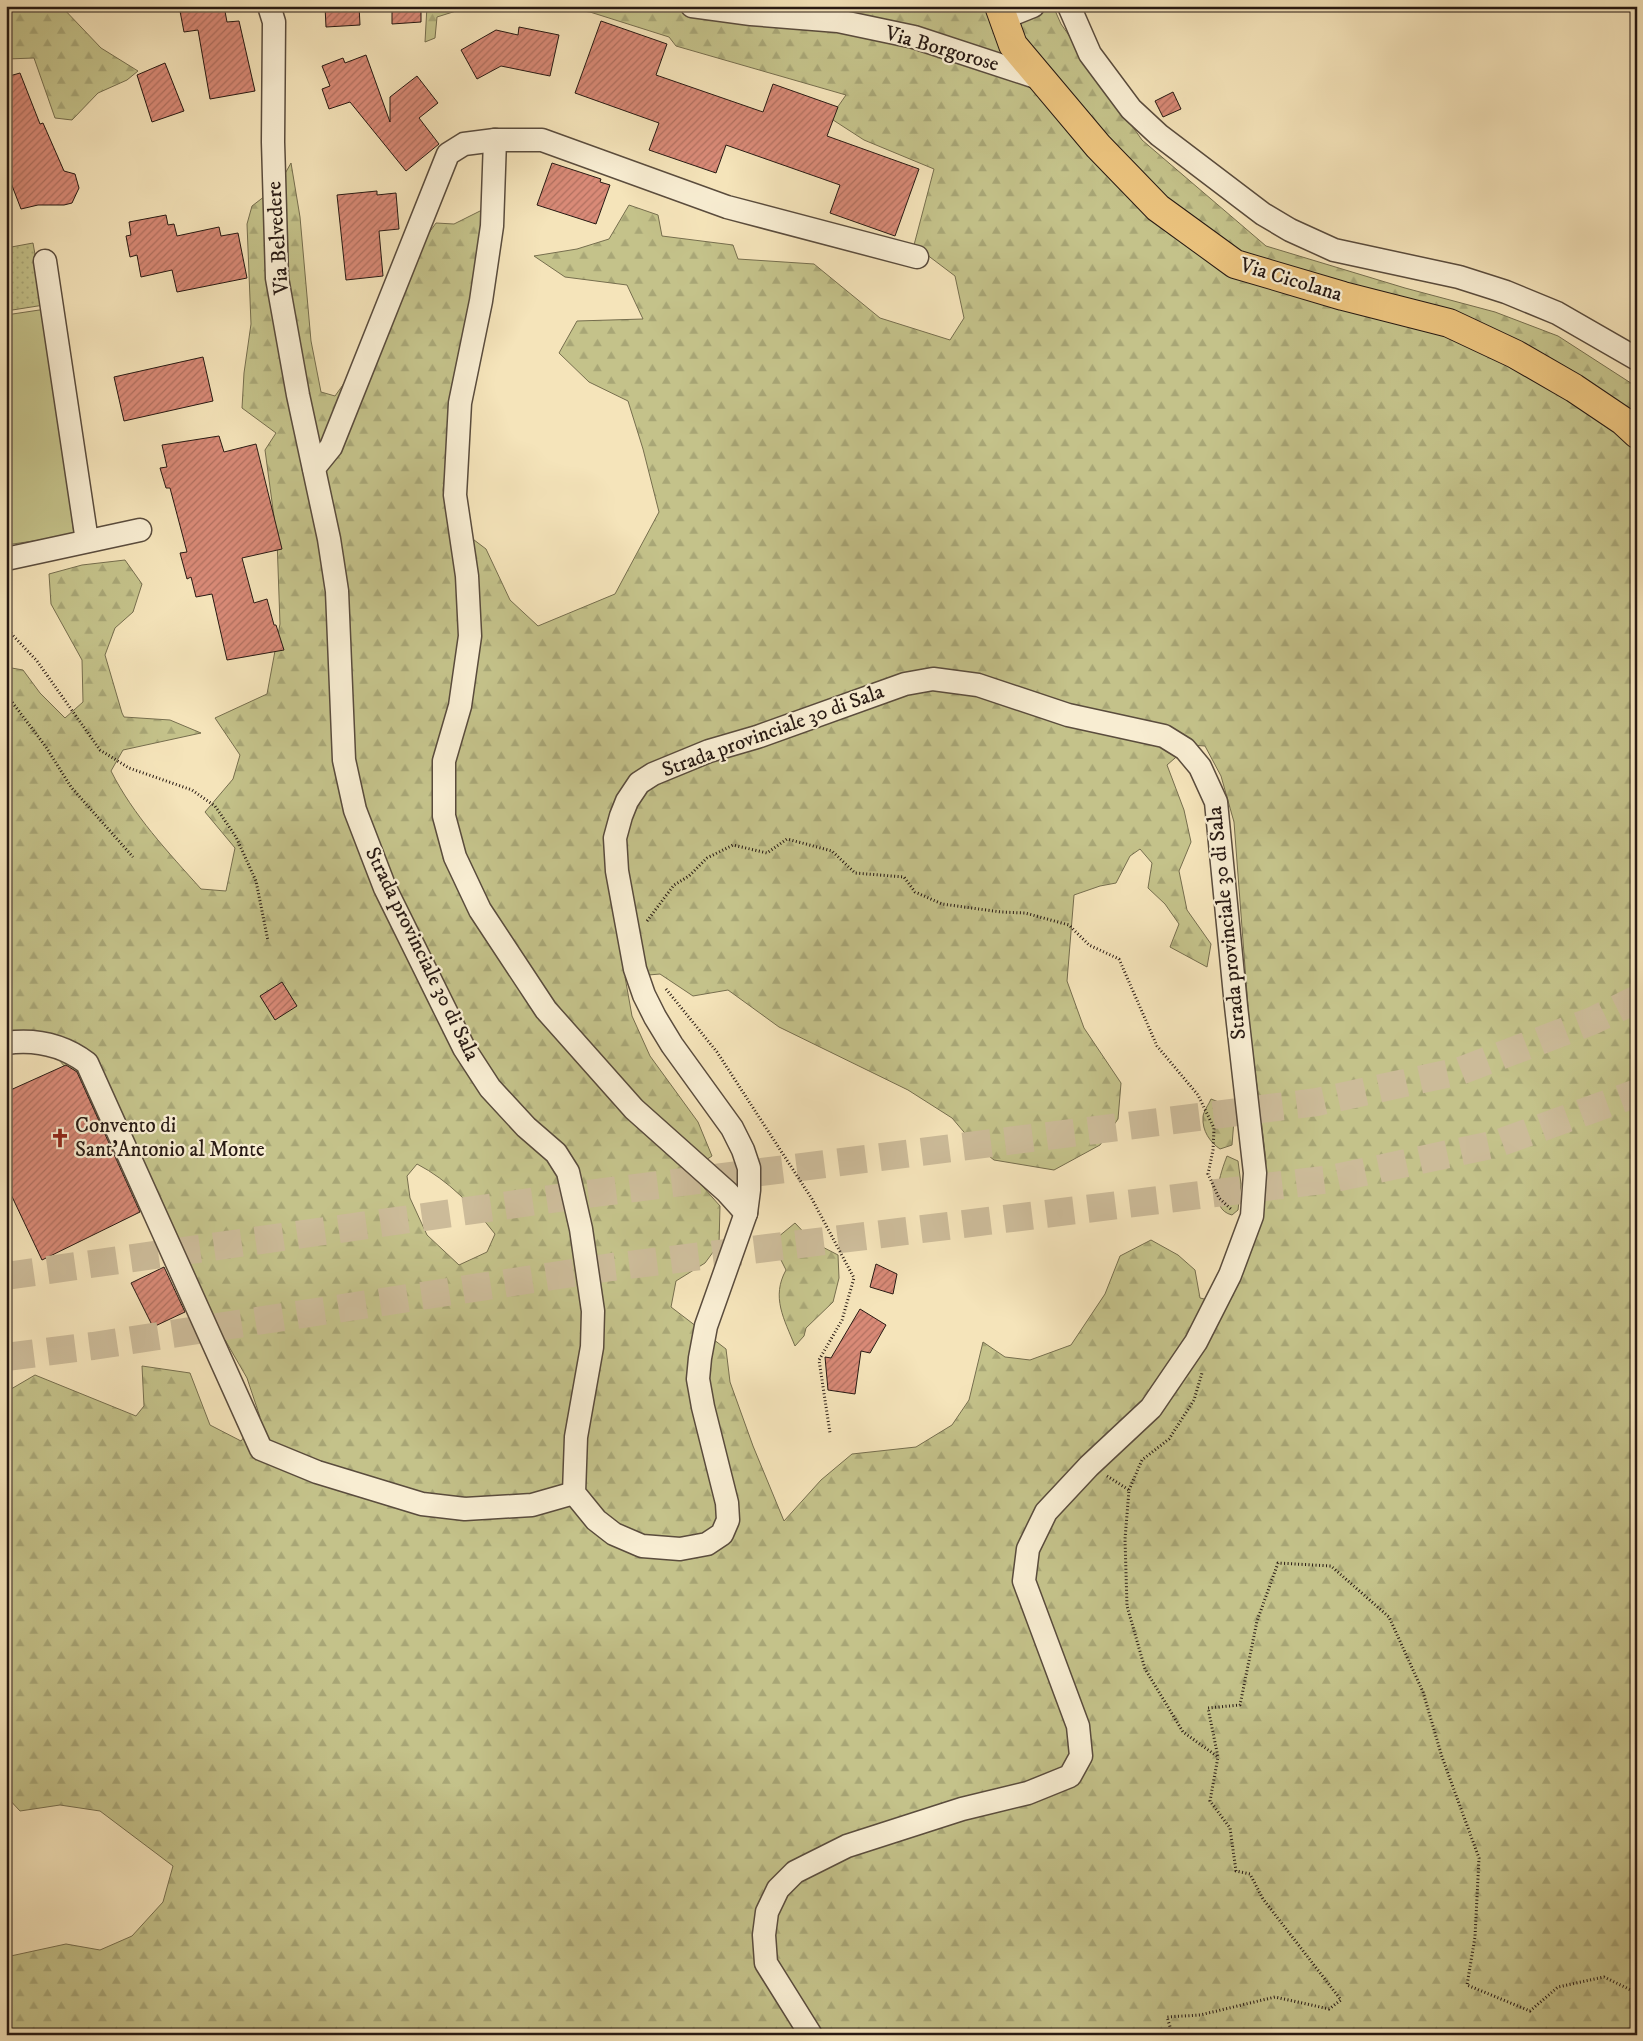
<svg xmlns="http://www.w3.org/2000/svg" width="1643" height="2041" viewBox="0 0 1643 2041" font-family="'IM FELL DW Pica',serif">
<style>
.grass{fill:url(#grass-dots);stroke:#766e4e}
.forest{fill:url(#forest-firs);stroke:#766e4e;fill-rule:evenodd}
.park{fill:#c4c28a;stroke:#766e4e}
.building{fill:url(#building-hatch);stroke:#271913}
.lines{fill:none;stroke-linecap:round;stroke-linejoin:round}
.highway-tunnel{stroke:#cb9;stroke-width:28;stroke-dasharray:28 14;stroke-linecap:butt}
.minor-casing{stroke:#5a4c3d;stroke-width:25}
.major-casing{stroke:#271913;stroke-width:30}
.path{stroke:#271913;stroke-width:3;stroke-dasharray:1 2.5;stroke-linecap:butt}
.minor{stroke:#f8edd2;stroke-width:22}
.major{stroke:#eac27d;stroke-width:28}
.labels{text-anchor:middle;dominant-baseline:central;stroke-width:4.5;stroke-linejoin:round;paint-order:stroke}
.street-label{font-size:21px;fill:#271913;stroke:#f8edd2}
.poi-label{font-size:21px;fill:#271913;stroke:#f8edd2;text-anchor:start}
</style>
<defs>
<pattern id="grass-dots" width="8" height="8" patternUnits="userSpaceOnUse" patternTransform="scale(1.25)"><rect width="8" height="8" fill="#c4c28a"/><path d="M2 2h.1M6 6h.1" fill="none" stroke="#a8a676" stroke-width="1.8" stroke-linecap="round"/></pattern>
<pattern id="forest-firs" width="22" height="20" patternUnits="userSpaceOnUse" patternTransform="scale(1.25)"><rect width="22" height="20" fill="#c4c28a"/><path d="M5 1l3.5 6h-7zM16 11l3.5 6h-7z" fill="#a8a676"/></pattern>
<pattern id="building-hatch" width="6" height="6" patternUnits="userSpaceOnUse" patternTransform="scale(1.25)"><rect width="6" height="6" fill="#d98a77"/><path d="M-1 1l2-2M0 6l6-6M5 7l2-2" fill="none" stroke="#b07060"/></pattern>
</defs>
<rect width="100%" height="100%" fill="#f5e4ba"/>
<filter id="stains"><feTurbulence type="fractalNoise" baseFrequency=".004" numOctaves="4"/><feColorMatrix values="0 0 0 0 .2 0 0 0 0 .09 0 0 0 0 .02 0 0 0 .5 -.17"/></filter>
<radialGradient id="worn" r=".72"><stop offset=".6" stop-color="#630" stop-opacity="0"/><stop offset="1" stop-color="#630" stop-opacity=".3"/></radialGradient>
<path class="grass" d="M33,243L44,305L6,311V248Z"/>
<g class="forest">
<path d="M6,6H61L101,48L138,71L127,80L98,93L72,120L55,118L34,58L7,59Z"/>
<path d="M427,6H472L437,17L435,38L425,42Z"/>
<path d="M543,6H1053L1061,24L1142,140L1266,246L1405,288L1495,312L1558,336L1637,387V2035H6V1957L66,1944L100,1950L132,1936L163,1902L173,1866L100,1811L60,1805L20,1811L6,1796V1392L35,1375L136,1416L144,1406L142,1366L190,1373L210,1425L241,1441L260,1417L247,1378L209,1312L141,1205L84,1089L53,1053L6,1031V667L23,670L40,693L65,718L83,702L82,660L51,604L49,574L82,565L125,560L142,584L133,612L115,628L105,655L122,713L124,717L170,720L201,733L123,750L111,771C133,815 168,852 201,889L226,891L235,848L205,812L233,779L240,755L215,718L267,694L280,624L277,539L265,450L276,433L242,408L244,373L251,324L247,224L252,206L278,186L291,163L300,217L311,341L321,392L335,396L400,305L418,248L436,223L454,224L484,209L501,245L478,315L449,441L443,490L449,521L486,549L510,600L538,626L615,594L659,512L643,449L628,401L589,382L559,353L577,321L643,319L627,285L565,277L534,256L577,249L609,239L629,205L658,215L662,236L733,245L738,259L814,264L880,318L950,340L964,318L955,276L914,245L934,169L864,140L830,118L846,95L676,46L669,37L590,12ZM1190,745L1205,746L1221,776L1234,822L1249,1020L1266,1161L1262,1199L1221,1303L1200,1298L1195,1270L1178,1255L1151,1240L1120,1256L1105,1294L1071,1345L1030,1360L1005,1357L983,1342L969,1400L952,1425L916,1447L852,1454L821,1480L784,1521L753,1446L730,1382L726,1349L671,1307L676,1281L705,1263L719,1244L720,1206L689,1171L712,1156L698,1122L650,1056L632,1016L625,977L660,974L693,996L728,990L779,1027L908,1090L952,1118L975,1145L994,1160L1054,1170L1100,1145L1118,1119L1121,1083L1084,1028L1067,981L1074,895L1100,886L1116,883L1130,856L1140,849L1152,863L1148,888L1165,904L1179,924L1170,947L1207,967L1211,944L1187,910L1179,871L1191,842L1184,810L1167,765ZM417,1164C448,1180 474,1207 495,1234L487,1252L459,1265L427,1235L410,1198L407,1176Z"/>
<path d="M1211,1099L1229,1106L1234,1120L1232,1145L1220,1149C1210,1142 1202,1131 1203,1117C1203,1112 1209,1104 1211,1099Z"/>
<path d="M1227,1156L1238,1161L1241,1184L1238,1210L1232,1215C1207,1209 1221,1172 1227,1156Z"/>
<path d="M795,1223L813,1242L838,1255L839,1278L833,1302L806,1328L804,1336L795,1346C784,1319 771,1297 786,1270L772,1242Z"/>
</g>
<path class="park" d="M46,309L74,535L6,545V315Z"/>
<g class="building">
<path d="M179,6H224L227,22L239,21L255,91L210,99L198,30L184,32Z"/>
<path d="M325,6H359L360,25L326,27Z"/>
<path d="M392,6H421V22L392,24Z"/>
<path d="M601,21L667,44L656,75L763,112L773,84L838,107L827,136L919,169L895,236L830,213L840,185L726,145L716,173L649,150L659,123L575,93Z"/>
<path d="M519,27L559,35L550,76L501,66L477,79L461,50L496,30L518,35Z"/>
<path d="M366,55L390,122V97L417,76L438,103L419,118L439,144L406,171L350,102L329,109L322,89L330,86L322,66L343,58L345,63Z"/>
<path d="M165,63L184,111L152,122L137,75Z"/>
<path d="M20,73L40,124L43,123L64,171L75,174L79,188L72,203L64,205H38L21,209L6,170V77Z"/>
<path d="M1173,92L1181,109L1163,117L1155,101Z"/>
<path d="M552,163L601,179L600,182L610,185L596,224L537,205Z"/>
<path d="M377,191V195L396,193L399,229L379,231L383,276L346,280L337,195Z"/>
<path d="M166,215L168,225L174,224L177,236L219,227L221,236L238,233L247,278L177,292L172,270L141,277L137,255L130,257L126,236L131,235L129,222Z"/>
<path d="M203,357L213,401L124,421L114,377Z"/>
<path d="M219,436L224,452L256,444L282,549L242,558L254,603L267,599L274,625H276L284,650L227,660L212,594L196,597L191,577L187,579L180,553L187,552L170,488H166L160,468L167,467L162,445Z"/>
<path d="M282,982L297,1006L275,1020L260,996Z"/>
<path d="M66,1065L77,1072L140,1212L42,1260L6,1184V1092Z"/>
<path d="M876,1264L897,1274L893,1294L870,1287Z"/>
<path d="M164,1267L185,1312L153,1327L131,1283Z"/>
<path d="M860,1309L886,1325L870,1353L861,1351L855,1394L828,1390L825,1357L831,1358Z"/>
</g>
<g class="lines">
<g class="highway-tunnel">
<path d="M6,1276L587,1194L1317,1102L1460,1071L1592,1021L1637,999"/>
<path d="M6,1357L93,1346L612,1267L1331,1179L1496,1144L1637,1093"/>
</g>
<defs>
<g id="minor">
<path d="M269,6L274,22L273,142L277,278L298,395L329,539L337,591L344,760L355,810L385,888L464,1048L490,1088L526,1127L556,1153L568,1172L581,1229L593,1311L592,1347L576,1437L574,1493L596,1520L614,1534L642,1546L680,1549L707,1544L722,1534L728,1520L727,1503L703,1407L698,1379L700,1358L706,1326L746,1213L749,1190V1168L743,1150L732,1128L672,1045L655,1017L644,995L635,969L617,871L615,838L621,816L627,801L639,783L653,774L709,751L757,737L905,684L933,679L978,685L1068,715L1164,736L1185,749L1200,767L1216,802L1236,1006L1255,1173L1252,1216L1230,1275L1196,1342L1151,1408L1089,1466L1046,1512L1028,1549L1024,1581L1078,1726L1081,1756L1070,1776L1028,1793L962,1809L847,1846L795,1872L778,1889L767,1912L764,1935L766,1963L811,2035"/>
<path d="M692,6L751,14L838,21L914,37L1042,79"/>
<path d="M1069,6L1090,54L1131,109L1159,135L1263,214L1290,230L1334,250L1459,277L1506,292L1557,313L1637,359"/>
<path d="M1003,18L1033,6"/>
<path d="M495,140L492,226L481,301L460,403L455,495L467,576L470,636L460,706L444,761V816L455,857L480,910L546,1010L634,1109L727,1192L746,1213"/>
<path d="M45,261L87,541"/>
<path d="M314,468L331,447L448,154L464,144L495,140H542L727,207L917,257"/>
<path d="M6,559L140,530"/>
<path d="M6,1043C35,1039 63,1045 87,1063L261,1449L317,1472L422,1504L465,1509L532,1505L574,1493"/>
</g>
<path id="major" d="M999,6L1013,45L1098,146L1158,208L1235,264L1343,296L1449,323L1515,354L1574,388L1623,421L1637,434"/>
</defs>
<use href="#minor" class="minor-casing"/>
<use href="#major" class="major-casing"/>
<g class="path">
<path d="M6,628L37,661L100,750L129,768L192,790L215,806L236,837L256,881L268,941"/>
<path d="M6,694L46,747L71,787L133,857"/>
<path d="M647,921L674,885L689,876L707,858L733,845L767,853L787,839L832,851L855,873L904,877L915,892L942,904L1001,912L1025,913L1069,925L1089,945L1119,959L1157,1046L1198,1095L1214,1128L1213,1150L1208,1174L1219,1198L1232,1210"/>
<path d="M666,989L717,1052L812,1199L854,1278L842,1320L819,1360L830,1433"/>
<path d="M1107,1476L1129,1490L1125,1539L1127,1606L1145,1669L1183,1732L1218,1757L1208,1708L1240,1705L1257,1621L1278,1563L1331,1566L1389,1617L1423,1692L1442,1757L1479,1858L1475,1937L1467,1985L1530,2011L1558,1987L1604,1977L1637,1993"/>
<path d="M1129,1490L1142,1460L1169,1439L1194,1400L1202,1373"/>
<path d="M1165,2035L1172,2033L1167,2017L1200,2015L1275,1997L1329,2009L1341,2000L1263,1899L1250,1874L1236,1871L1230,1828L1210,1801L1218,1757"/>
</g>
<use href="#minor" class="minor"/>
<use href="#major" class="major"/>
</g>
<defs>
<symbol id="church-bare" viewBox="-9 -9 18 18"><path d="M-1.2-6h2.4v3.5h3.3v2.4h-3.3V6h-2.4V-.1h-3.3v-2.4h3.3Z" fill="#8f2418" stroke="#f8edd2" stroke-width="2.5" paint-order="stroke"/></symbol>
</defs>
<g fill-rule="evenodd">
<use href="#church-bare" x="46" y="1124" width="28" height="28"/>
</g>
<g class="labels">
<g class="street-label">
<text transform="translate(942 49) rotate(16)">Via Borgorose</text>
<text transform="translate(278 238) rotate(-94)">Via Belvedere</text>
<text transform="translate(1291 280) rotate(17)">Via Cicolana</text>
<text transform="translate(773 731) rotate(-20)">Strada provinciale 30 di Sala</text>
<text transform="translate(1227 923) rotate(-96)">Strada provinciale 30 di Sala</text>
<text transform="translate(422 954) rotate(64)">Strada provinciale 30 di Sala</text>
</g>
<g class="poi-label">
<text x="75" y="1126">Convento di<tspan x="75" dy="24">Sant'Antonio al Monte</tspan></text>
</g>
</g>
<rect width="1643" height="2041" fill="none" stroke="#f5e4ba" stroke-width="25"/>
<rect x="8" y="8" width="1628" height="2026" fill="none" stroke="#271913" stroke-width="2.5"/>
<rect x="12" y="12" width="1618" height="2016" fill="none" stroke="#271913"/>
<rect width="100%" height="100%" filter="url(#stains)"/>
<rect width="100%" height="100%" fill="url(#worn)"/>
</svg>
